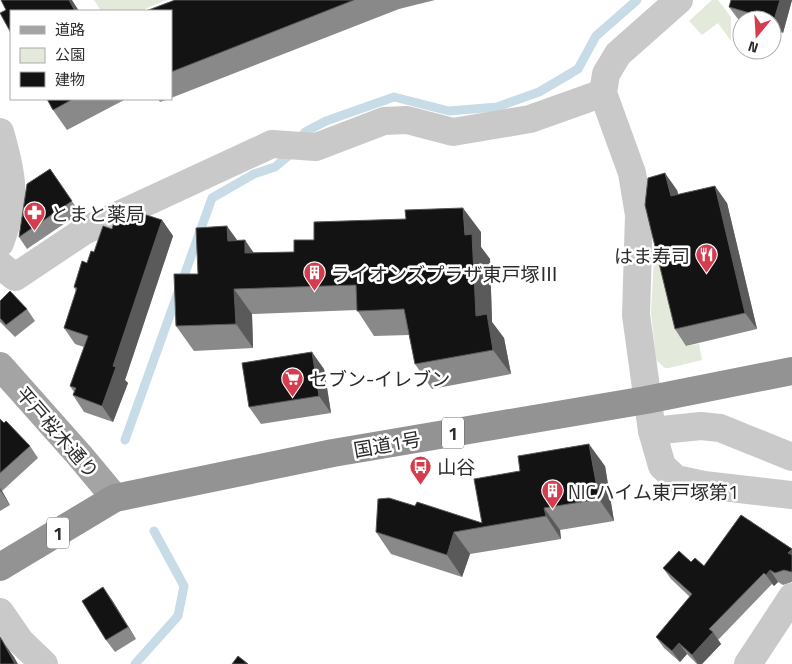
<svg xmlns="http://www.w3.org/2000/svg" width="792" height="664" viewBox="0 0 792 664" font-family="'Titillium Web','Noto Sans JP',sans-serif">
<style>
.green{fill:#e3e9db}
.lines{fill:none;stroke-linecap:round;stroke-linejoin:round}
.stream{stroke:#c8dce7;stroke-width:9}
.minor{stroke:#c9c9c9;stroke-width:28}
.major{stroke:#a4a4a4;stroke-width:28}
.highway{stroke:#939393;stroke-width:28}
.wall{fill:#898989}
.shaded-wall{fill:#5a5a5a}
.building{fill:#131313;stroke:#5a5a5a}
.labels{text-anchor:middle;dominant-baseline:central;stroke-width:5;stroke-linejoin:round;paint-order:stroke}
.shield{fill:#fff;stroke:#6b6b6b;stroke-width:1}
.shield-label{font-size:18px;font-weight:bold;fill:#2c2c2c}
.poi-label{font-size:19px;fill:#2c2c2c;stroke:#fff;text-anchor:start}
.street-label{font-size:19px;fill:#2c2c2c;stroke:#fff}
</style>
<rect width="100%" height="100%" fill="#fff"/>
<g class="green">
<path d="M94,0H166L140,11H101Z"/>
<path d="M712,0H718L731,17V41L718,23L702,35L689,21Z"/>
<path d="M656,221L686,346L699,344L702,360L669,368H665L656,360L651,313Z"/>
</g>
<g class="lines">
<g class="stream">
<path d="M125,440L212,198L254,174L275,167L288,156L305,132L326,121L394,97L449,111L497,107L539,92L578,69L596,36L637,0"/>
<path d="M135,664L178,616L184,586L154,531"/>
</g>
<g class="minor">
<path d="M679,0L618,54L606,74L603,93L632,173L639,215L636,315L652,431L662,466L676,479L704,485L792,495"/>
<path d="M0,132C13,177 17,198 0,243"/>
<path d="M0,265L15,277L84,231L272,144L316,147L384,121L407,120L453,132L530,119L603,93"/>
<path d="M652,431L701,426L720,428L792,457"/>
<path d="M0,612L20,641L44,664"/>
<path d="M748,664L792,597"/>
</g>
<path class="major" d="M0,366L80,456L115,498"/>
<path class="highway" d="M0,567L115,498L333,453L646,400L792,371"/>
</g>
<g class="wall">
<path d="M175,0H435L399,9L171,98V11Z"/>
<path d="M792,0L783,33L772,29V20L742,21L738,19L729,7Z"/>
<path d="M47,99H126L67,130L53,110Z"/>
<path d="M158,99H169L160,102Z"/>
<path d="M50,169L80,213L27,249L19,237Z"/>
<path d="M677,190L678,194L727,203L757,329L686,346L675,329Z"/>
<path d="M135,217L162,220L173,236L125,380L128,383L113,422L84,412L73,395L74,392L70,386L84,347L75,344L64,328L76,291L74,287L87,263L112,229L118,223Z"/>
<path d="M481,232V247L490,259L492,322L504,338L511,374L432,389L415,364L409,335L374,336L357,310L252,314L253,348L194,351L176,326L198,274L237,240L254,253L294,252Z"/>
<path d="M0,301L27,309L35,321L15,337L0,322Z"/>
<path d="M324,369L331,413L261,424L249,407Z"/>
<path d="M0,419L30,446L38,458L2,491L10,505L0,511Z"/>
<path d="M605,466L614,521L560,530L561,539L470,554L462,577L391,554L376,532L415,506L482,523Z"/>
<path d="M741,515L792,549V582L783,585L778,582L774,586L772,584L718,640L721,644L702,664H697L687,654L680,662L664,648L656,637L690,597L671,579L663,568L691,562L704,566Z"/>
<path d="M112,600L136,639L115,652L106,640Z"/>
</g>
<g class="shaded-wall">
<path d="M69,0H72L79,11H75Z"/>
<path d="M780,0H792L783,33L774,20Z"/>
<path d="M665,173L677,190L683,213L671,196Z"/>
<path d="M715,186L727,203L757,329L745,313Z"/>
<path d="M463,208L481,232V247L490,259L492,322L504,338L511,374L493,350L476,316L465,235Z"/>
<path d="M162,220L173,236L125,380L128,383L113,422L102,406L113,366Z"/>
<path d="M227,226L245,251L228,241Z"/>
<path d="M245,240L262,265L245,253Z"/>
<path d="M234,289L252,314L253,348L236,324Z"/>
<path d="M312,352L324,369L331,413L319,396Z"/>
<path d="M589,444L605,466L614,521L599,499Z"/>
<path d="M0,488L2,491L10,505L2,493L0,491Z"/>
<path d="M544,508L560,530L561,539L546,516Z"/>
<path d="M454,532L470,554L462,577L447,555Z"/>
<path d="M792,549V559L788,553Z"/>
<path d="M770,570L778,582L774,586L766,575Z"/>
<path d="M103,587L112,600L136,639L128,627Z"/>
<path d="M713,632L721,644L702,664H698L692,655Z"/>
<path d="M2,640L14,657L18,664H15Z"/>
<path d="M679,643L687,654L680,662L672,651Z"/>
</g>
<g class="building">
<path d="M1,0H69L75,11H11V33L0,13L6,10Z"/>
<path d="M175,0H354L171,72V11H146Z"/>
<path d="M731,0H780L774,20L729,7Z"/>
<path d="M47,99H73L53,110Z"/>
<path d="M50,169L72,201L19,237L27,184Z"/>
<path d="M665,173L671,196L715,186L745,313L675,329L645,205L648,178Z"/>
<path d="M463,208L465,235L472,234L476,316L487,314L493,350L415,364L404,309L357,311L356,285L234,289L236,324L176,326L174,274H198L196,228L227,226L228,241L245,240V253L294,252V240H314V222L406,219L405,210Z"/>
<path d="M137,212L162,220L113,366L116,367L102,406L73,395L76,388L70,386L88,336L64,328L77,288L74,287L82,261L87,263L91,251L94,252L103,226L112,229L114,222L118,223L123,219L128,220L130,215L135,217Z"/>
<path d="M10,291L27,309L6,325L0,318V301Z"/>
<path d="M312,352L319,396L249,407L242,363Z"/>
<path d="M0,419L4,423L6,421L30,446L0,473Z"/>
<path d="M589,444L599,499L544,508L546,516L454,532L447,555L376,532L378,499L389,498L415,506L417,502L482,523L474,479L520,471L518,456Z"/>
<path d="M741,515L792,549L788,553L792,555V572L784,570L775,573L770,570L766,575L764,573L709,629L713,632L692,655L679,643L672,651L656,637L692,594L663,568L679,551L691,562L695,558L704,566Z"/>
<path d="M103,587L128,627L106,640L82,601Z"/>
<path d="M0,637L2,640L15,664H0Z"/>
<path d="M238,656L248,664H232Z"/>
</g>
<defs>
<symbol id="pharmacy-pin" viewBox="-11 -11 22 30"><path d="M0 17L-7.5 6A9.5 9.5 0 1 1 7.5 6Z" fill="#d53d4e" stroke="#fff"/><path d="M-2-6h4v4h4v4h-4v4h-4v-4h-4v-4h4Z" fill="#fff"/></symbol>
<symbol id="restaurant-pin" viewBox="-11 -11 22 30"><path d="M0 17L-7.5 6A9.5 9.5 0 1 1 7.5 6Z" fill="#d53d4e" stroke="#fff"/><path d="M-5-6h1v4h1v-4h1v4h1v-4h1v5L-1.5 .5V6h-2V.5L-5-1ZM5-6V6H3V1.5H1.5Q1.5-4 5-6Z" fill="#fff"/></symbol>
<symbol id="building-pin" viewBox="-11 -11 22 30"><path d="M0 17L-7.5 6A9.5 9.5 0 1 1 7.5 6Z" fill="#d53d4e" stroke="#fff"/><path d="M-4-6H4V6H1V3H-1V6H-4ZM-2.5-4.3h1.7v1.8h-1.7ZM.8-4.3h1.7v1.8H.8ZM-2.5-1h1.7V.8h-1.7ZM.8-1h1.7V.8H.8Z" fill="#fff"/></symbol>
<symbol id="supermarket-pin" viewBox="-11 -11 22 30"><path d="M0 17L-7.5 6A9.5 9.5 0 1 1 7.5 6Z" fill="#d53d4e" stroke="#fff"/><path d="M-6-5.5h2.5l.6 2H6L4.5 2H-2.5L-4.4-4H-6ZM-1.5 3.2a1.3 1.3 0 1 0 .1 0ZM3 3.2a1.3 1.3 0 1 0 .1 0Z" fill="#fff"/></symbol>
<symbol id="bus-pin" viewBox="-11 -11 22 30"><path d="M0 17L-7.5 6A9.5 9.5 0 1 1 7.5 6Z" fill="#d53d4e" stroke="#fff"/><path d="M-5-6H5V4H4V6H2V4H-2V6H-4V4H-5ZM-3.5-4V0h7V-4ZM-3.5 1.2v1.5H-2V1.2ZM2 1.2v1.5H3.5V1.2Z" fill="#fff"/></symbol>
</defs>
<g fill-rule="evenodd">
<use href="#pharmacy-pin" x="22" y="200" width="25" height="34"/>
<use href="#restaurant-pin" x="694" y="242" width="25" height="34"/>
<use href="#building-pin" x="302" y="260" width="25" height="34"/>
<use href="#supermarket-pin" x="280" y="366" width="25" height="34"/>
<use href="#bus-pin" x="408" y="454" width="25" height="34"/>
<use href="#building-pin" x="540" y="478" width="25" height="34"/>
</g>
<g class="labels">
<g class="shield">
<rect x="442" y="417.5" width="22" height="31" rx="4"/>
<rect x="47" y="517.5" width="22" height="31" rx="4"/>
</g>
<g class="shield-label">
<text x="453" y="433">1</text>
<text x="58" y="533">1</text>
</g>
<g class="poi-label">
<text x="50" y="213">とまと薬局</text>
<text x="690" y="255" text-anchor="end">はま寿司</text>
<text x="331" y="273">ライオンズプラザ東戸塚Ⅲ</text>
<text x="309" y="378">セブン-イレブン</text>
<text x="437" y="466">山谷</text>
<text x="568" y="491">NICハイム東戸塚第1</text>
</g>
<g class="street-label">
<text transform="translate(58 432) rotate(49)">平戸桜木通り</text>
<text transform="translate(387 444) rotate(-10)">国道1号</text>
</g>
</g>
<rect x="10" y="10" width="162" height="90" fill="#ffffff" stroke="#ababab"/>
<rect x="20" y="26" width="25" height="8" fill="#a4a4a4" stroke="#ababab"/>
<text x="55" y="35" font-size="15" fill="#2c2c2c">道路</text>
<rect x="20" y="48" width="25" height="15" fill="#e3e9db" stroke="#ababab"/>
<text x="55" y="60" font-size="15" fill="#2c2c2c">公園</text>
<rect x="20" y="72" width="25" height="15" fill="#131313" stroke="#ababab"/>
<text x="55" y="85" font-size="15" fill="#2c2c2c">建物</text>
<g transform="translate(757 35) rotate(198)"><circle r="24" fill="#ffffff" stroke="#ababab"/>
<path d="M0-4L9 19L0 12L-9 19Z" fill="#d53d4e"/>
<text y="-8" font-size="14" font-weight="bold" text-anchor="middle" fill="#2c2c2c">N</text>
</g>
</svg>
